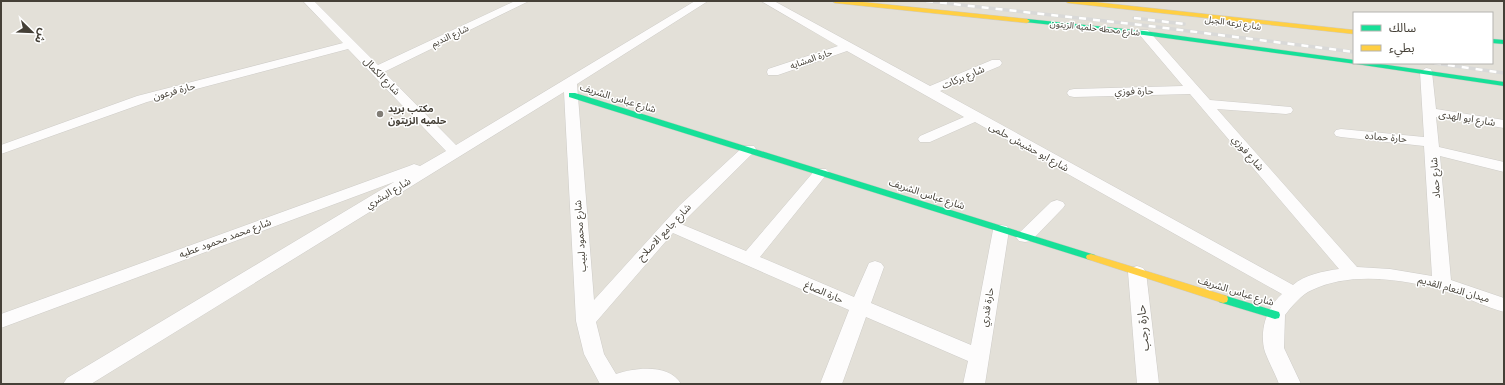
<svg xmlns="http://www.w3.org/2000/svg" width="1505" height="385" viewBox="0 0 1505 385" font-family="Roboto,'Noto Sans Arabic',sans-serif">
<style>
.residential{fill:#e3e0d8;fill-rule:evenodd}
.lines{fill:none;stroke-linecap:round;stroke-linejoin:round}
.street-casing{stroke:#ceccc8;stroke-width:1}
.fast-casing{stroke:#cecbc2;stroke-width:1}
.slow-casing{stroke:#cecbc2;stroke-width:1}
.street{fill:#fdfcfc;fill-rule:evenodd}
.fast{fill:#16e098;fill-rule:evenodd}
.slow{fill:#ffcf43;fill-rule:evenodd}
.rail-casing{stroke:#d9d9d8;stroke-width:3.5}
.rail{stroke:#fff;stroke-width:2.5;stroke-dasharray:7;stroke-linecap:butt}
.poi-dot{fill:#817d76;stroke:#fff;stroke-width:1.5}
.labels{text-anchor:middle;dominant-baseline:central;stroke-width:3;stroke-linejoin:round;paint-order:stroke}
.far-street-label{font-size:9px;fill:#454037;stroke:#fff}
.street-label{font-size:10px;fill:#454037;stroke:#fff}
.poi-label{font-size:10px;font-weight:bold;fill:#454037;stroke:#fff;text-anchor:start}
.near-street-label{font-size:12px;fill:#454037;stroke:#fff}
</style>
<rect width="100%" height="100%" fill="#f0eeea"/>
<path class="residential" d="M1,1H1504V384H1ZM1354,13H1492V63H1354Z"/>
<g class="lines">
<defs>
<g id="street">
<path d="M303,1H314L378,65L515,1H529L384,72L456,145L695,1H708L577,84L594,300L680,205L744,146H754L756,149L754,152L681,224L746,251L816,169H826L829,172L826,175L760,257L854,297L869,263L875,261L881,263L884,267L871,303L971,345L993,230L995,226L1001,225L1007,226L1009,230L985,384H963L968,361L866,317L842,384H820L849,310L673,233L596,322L604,354L616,374C634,368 669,363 681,384H600L584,354L576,321L564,92L91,384H63L67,378L394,182L1,328V314L409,166L414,164L420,166L446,151L348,49L147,102L1,154V145L137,96L343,43Z"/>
<path d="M761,1H774L930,86L992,60H1000L1002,63L1000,66L940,91L1293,285C1304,275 1324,271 1339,269L1190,94L1074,97L1069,96L1067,93L1069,90L1074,89L1183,86L1138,33L1140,30H1148L1210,100L1291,107L1293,110L1291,113L1286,114L1217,109L1357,267L1390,269L1432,276L1424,146L1341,137L1336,136L1334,133L1336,130L1341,129L1424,137L1420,72L1426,68L1431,69L1432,72L1436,109L1504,120V128L1436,117L1439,147L1504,162V172L1440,156L1451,280L1504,298V312C1486,307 1470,299 1452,293C1410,280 1353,270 1312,290C1302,294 1292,306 1285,315L1284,348L1301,384H1279C1275,373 1269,363 1265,352C1259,332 1266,308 1282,294L975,122L930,142H920L918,139L920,136L964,117L847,51L778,75H768L767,72L768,69L838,46Z"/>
<path d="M1057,200L1063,202L1065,205L1063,208L1031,241L1025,242L1019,241L1016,237L1019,233L1051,202Z"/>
<path d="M1137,266L1143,268L1146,272L1159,384H1137L1128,272L1131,268Z"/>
</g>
<g id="fast">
<path d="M1027,19L1144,31L1354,60V63H1374L1504,82V86L1356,64L1144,35L1025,22V20Z"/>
<path d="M1492,39L1504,40V44L1492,43Z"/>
<path d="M569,93H575L1095,255L1096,257L1091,260L1087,259L569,97Z"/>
<path d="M1223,295L1279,312L1280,315L1279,318L1275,319L1219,302L1218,299L1219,296Z"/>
</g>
<g id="slow">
<path d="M832,1H853L1027,19L1030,21L1027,23L835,3Z"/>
<path d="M1065,1H1085L1354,30V34L1068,3Z"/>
<path d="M1091,254L1227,296L1228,299L1227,302L1223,303L1087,259L1086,257L1087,255Z"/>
</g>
</defs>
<use href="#street" class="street-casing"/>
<use href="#fast" class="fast-casing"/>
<use href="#slow" class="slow-casing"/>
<use href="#street" class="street"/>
<use href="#fast" class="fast"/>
<use href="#slow" class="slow"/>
<defs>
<g id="rail">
<path d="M926,1L1141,25L1354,52"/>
<path d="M1134,18L1184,24"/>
<path d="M1434,63L1504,73"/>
</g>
</defs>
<use href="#rail" class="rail-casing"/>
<use href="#rail" class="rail"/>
</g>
<circle class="poi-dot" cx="380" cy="114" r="4"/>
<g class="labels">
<g class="far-street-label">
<text transform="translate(1233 23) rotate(8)">شارع ترعه الجبل</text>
<text transform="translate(1095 28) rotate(6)">شارع محطه حلميه الزيتون</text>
<text transform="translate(450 36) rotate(-25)">شارع النديم</text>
<text transform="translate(811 59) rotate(-19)">حارة المشايه</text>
</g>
<g class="street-label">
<text transform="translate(382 76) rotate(46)">شارع الكمال</text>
<text transform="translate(963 77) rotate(-23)">شارع بركات</text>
<text transform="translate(174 91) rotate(-15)">حارة فرعون</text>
<text transform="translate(1134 91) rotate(-1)">حارة فوزي</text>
<text transform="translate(618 98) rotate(17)">شارع عباس الشريف</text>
<text transform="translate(1467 118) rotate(9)">شارع ابو الهدى</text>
<text transform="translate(1386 137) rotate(5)">حارة حماده</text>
<text transform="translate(1029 147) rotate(29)">شارع ابو حشيش حلمى</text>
<text transform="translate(1248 153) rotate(49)">شارع فوزي</text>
<text transform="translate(1435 178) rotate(-94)">شارع حماد</text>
<text transform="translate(388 193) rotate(-31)">شارع البشري</text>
<text transform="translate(927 194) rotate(18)">شارع عباس الشريف</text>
<text transform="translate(664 232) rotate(-47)">شارع جامع الاصلاح</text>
<text transform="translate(580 236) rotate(-94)">شارع محمود لبيب</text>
<text transform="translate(225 238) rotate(-20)">شارع محمد محمود عطيه</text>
<text transform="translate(1454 289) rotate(16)">ميدان النعام القديم</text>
<text transform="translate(1236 291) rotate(17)">شارع عباس الشريف</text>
<text transform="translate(824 292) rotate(23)">حارة الصاغ</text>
<text transform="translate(987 307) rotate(-80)">حارة قدري</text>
</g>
<g class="poi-label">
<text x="388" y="108">مكتب بريد<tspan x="388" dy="12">حلميه الزيتون</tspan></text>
</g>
<g class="near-street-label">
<text transform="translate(1143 328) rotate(-95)">حارة رجب</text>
</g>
</g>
<rect width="1505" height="385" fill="none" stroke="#454037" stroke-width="4"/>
<rect x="1353" y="12" width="140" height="52" fill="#ffffff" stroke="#b5b3af"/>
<rect x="1361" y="25" width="20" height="6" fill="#16e098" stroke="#b5b3af"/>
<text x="1389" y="32" font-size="12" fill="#454037">سالك</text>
<rect x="1361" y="45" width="20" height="6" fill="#ffcf43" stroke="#b5b3af"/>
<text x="1389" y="52" font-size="12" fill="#454037">بطيء</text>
<g transform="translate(32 32) rotate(113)" stroke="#ffffff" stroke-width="3" paint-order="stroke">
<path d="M0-3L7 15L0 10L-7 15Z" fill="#454037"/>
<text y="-6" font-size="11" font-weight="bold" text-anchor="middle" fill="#454037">ش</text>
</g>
</svg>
